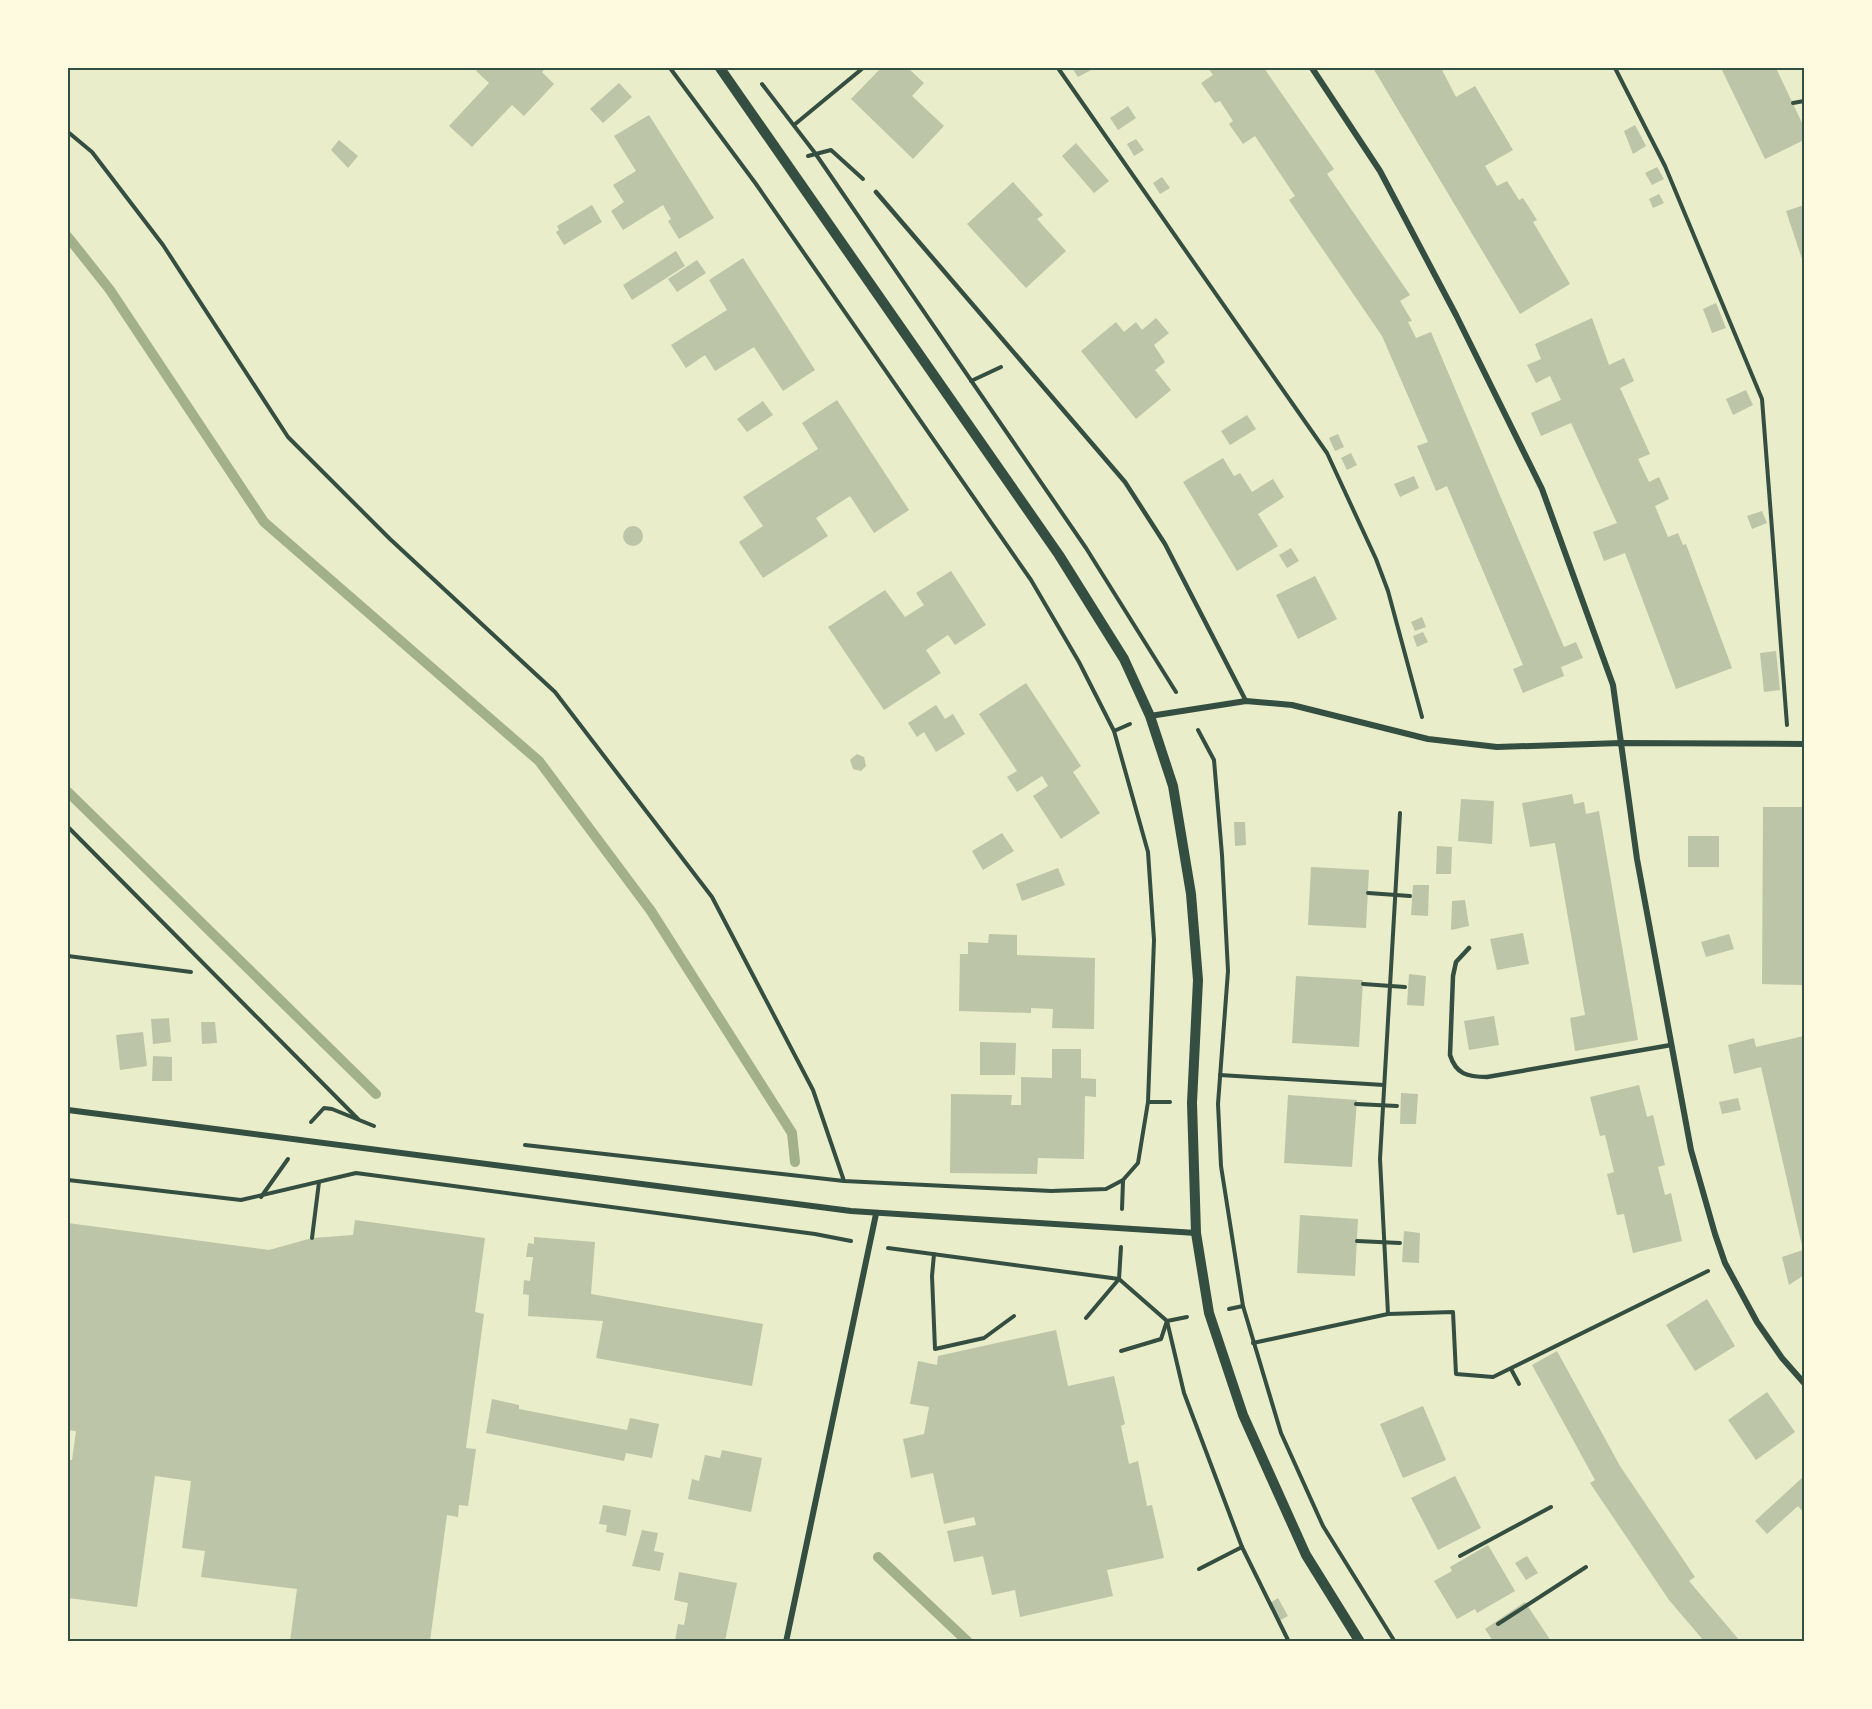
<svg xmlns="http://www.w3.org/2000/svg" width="1872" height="1709" viewBox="0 0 1872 1709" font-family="'DejaVu Sans',sans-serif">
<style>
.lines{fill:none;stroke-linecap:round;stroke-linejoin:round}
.stream{stroke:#a3b18a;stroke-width:10}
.building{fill:#bcc5a7}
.path{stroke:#344e41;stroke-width:4}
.service{stroke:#344e41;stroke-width:4.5}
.minor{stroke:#344e41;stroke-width:6}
.tertiary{stroke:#344e41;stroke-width:10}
.neatline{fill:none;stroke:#344e41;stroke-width:2}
</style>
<rect width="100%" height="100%" fill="#e9edc9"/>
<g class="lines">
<g class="stream">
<path d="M68,237L110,290L264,522L539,761L651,911L792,1133L795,1162"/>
<path d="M68,792L376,1094"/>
<path d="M878,1557L968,1642"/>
</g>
</g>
<g class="building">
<path d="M480,68H546L542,72L554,84L524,116L512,105L472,147L449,126L489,83L476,71Z"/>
<path d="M881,68H908L924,83L912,96L944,126L913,159L851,99Z"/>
<path d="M1072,68H1095L1078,77Z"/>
<path d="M1208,68H1264L1334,169L1327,174L1410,295L1400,301L1412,321L1408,322L1416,338L1431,332L1564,647L1576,642L1583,658L1561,667L1564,676L1523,693L1513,669L1523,665L1447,486L1436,491L1417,446L1428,442L1382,336L1289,200L1295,196L1255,136L1243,144L1229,124L1233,121L1220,101L1215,103L1201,83L1213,75Z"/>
<path d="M1373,68H1441L1456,97L1475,86L1513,150L1485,166L1497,186L1507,181L1519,200L1523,198L1537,220L1533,222L1570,284L1520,314Z"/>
<path d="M1721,68H1776L1804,127V140L1765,159Z"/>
<path d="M619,83L632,97L603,123L590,109Z"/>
<path d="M1128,106L1136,118L1118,130L1110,118Z"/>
<path d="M649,115L714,218L679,239L668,221L671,219L663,205L623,230L611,211L624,202L613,185L636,171L614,136Z"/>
<path d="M1635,125L1646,146L1633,154L1624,131Z"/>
<path d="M1136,139L1144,150L1134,156L1127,144Z"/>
<path d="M339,140L358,156L348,168L331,150Z"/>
<path d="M1076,143L1109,181L1094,193L1062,156Z"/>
<path d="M1657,167L1664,179L1652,185L1645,173Z"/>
<path d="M1162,177L1170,188L1160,194L1153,183Z"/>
<path d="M1013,182L1043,215L1037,219L1066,251L1026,288L967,224Z"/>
<path d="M1659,194L1664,203L1653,208L1649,199Z"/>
<path d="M592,205L602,222L564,245L556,232L559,230L557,226Z"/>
<path d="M1804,205V265L1786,211Z"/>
<path d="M676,251L685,266L632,300L623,285Z"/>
<path d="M743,258L815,370L783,391L754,347L715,371L705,355L686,368L671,345L727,310L709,280Z"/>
<path d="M697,260L706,273L677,292L668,279Z"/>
<path d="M1716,303L1726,328L1712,333L1703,309Z"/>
<path d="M1156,318L1169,333L1154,345L1165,362L1155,370L1171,390L1136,419L1081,351L1116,322L1124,332L1136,322L1142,330Z"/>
<path d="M1592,318L1609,365L1624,358L1634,381L1620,388L1650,454L1638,459L1649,482L1659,477L1669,499L1655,506L1668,537L1678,533L1683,545L1686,544L1732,668L1676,689L1625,553L1604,561L1593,532L1617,523L1571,423L1541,436L1531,413L1561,400L1550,376L1536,383L1527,365L1541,359L1535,344Z"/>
<path d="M1746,390L1753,405L1733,415L1726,399Z"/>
<path d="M837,400L909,510L874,533L850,496L816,518L828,536L763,578L739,542L763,526L743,497L818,449L802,423Z"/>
<path d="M763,401L773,415L747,432L737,419Z"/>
<path d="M1247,415L1256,429L1230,445L1221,431Z"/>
<path d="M1338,434L1344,447L1335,451L1329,438Z"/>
<path d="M1351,453L1357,465L1347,470L1341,458Z"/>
<path d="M1223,458L1234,476L1240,473L1252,492L1273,479L1284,497L1258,514L1278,546L1237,571L1183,482Z"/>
<path d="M1414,476L1419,488L1400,497L1394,484Z"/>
<path d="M1762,511L1767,523L1752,529L1747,516Z"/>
<circle cx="633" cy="536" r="10"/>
<path d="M1291,548L1299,561L1287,568L1279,555Z"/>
<path d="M951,571L986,625L955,645L948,635L926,650L941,673L884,710L828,627L885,590L905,617L924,605L916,593Z"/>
<path d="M1315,576L1337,619L1298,639L1276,595Z"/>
<path d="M1422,617L1426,627L1415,631L1411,622Z"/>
<path d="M1423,632L1428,642L1417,647L1413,636Z"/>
<path d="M1776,651L1780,690L1764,692L1760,653Z"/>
<path d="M1026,683L1081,766L1073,772L1100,813L1061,839L1033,796L1048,786L1042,776L1017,792L1007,777L1017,771L979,714Z"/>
<path d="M936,705L945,719L953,714L965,734L936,752L924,732L917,737L908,723Z"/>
<path d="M857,754L864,757L866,766L861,771L853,769L850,760Z"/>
<path d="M1572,794L1574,804L1584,802L1586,814L1599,811L1638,1040L1575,1051L1570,1018L1585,1015L1555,843L1530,847L1522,803Z"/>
<path d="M1461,799L1494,801L1492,844L1458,841Z"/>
<path d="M1763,807H1804V985L1762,984Z"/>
<path d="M1234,822H1245L1246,845L1235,846Z"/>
<path d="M1002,833L1014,851L983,870L972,851Z"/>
<rect x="1688" y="836" width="31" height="31"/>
<path d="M1437,846L1452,847L1451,874H1436Z"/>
<path d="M1311,867L1369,870L1366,928L1308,925Z"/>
<path d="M1058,868L1065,885L1022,901L1016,884Z"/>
<path d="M1413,885H1429L1428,916L1411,915Z"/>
<path d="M1465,900L1469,926L1451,930L1452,901Z"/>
<path d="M1523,933L1529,964L1497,970L1490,939Z"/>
<path d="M989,934L1017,935V955L1095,958L1094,1029L1052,1028L1053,1009L1031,1008V1013L959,1011L960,954H968V942L988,943Z"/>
<path d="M1729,934L1734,949L1706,957L1701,942Z"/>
<path d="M1409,974L1426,976L1424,1006L1407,1005Z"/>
<path d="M1296,976L1363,980L1359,1047L1292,1043Z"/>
<path d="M1494,1016L1499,1045L1469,1050L1464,1021Z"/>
<path d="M169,1018L171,1042L153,1044L151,1019Z"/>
<path d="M201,1022H215L217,1043L202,1044Z"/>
<path d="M143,1032L147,1066L120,1070L116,1035Z"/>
<path d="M1804,1036V1275L1789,1285L1782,1257L1803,1250L1761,1067L1734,1074L1728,1045L1754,1038L1756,1047Z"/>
<path d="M980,1042L1016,1043L1015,1075H980Z"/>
<path d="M1052,1049H1081V1078L1096,1079V1097L1085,1096L1084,1159L1038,1158L1037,1174L950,1173L951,1094L1012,1095L1011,1105H1021V1077L1052,1078Z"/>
<path d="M153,1056L172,1057V1081H152Z"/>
<path d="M1639,1085L1647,1117L1653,1115L1665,1165L1658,1167L1665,1195L1671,1193L1682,1241L1633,1253L1624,1214L1617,1215L1607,1174L1614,1172L1605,1135L1600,1136L1590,1097Z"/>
<path d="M1401,1093L1418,1094L1416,1124H1400Z"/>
<path d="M1288,1095L1357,1100L1352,1167L1284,1163Z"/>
<path d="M1738,1098L1741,1110L1722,1114L1719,1102Z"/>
<path d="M1300,1215L1358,1219L1355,1276L1297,1273Z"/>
<path d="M355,1220L485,1238L475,1312L484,1314L466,1448L476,1449L468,1506L459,1505L458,1517L447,1515L430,1641H290L297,1589L201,1577L205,1551L182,1548L191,1481L155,1476L137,1607L68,1598V1460H72L76,1431L68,1430V1223L269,1250L312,1238L353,1235Z"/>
<path d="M1404,1231L1420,1233L1419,1263L1402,1262Z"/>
<path d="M534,1237L595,1242L591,1294L763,1324L752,1386L596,1358L603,1321L528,1316L529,1295L523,1294L524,1280L530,1281L533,1257H526L528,1243L534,1244Z"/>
<path d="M1707,1299L1735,1346L1695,1371L1666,1325Z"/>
<path d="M1056,1330L1068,1386L1114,1376L1125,1424L1121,1426L1129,1464L1138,1461L1147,1506L1152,1505L1164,1558L1107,1570L1113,1596L1020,1617L1015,1590L992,1595L983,1556L954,1562L947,1531L976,1525L974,1517L944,1524L933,1473L911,1478L903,1439L924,1434L929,1407L910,1404L918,1361L937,1365L938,1356Z"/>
<path d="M1557,1351L1620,1466L1695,1577L1689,1581L1740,1641H1704L1669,1600L1590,1483L1595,1480L1532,1365Z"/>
<path d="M1767,1392L1795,1432L1756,1460L1728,1420Z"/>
<path d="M492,1399L519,1405V1409L627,1430L630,1418L659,1424L652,1458L626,1453L624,1461L486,1433Z"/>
<path d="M1423,1406L1446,1460L1403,1478L1380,1424Z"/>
<path d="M722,1450L762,1458L751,1512L688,1499L692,1479L699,1481L705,1455L720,1458Z"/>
<path d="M1455,1476L1481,1528L1438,1550L1411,1498Z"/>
<path d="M1804,1476V1513L1798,1506L1767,1534L1755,1521Z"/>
<path d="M603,1505L631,1510L626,1536L606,1532L607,1525L599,1524Z"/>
<path d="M642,1530L658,1533L654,1551L664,1553L660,1571L632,1566Z"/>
<path d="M1488,1545L1515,1591L1477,1613L1475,1609L1457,1619L1434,1581L1452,1571L1450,1567Z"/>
<path d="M1527,1556L1538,1573L1526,1580L1515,1563Z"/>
<path d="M679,1572L737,1583L725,1641H675L678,1624L684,1625L688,1603L674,1600Z"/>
<path d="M1278,1598L1288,1616L1279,1621L1270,1603Z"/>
<path d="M1525,1602L1551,1641H1493L1485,1629Z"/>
</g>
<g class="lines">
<g class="path">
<path d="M1058,68L1327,453L1376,559L1388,591L1422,717"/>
<path d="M1615,68L1665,166L1762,399L1787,725"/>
<path d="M762,84L815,153L1086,548L1176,692"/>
<path d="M1793,103L1804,101"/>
<path d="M794,125L863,68"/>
<path d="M68,132L92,152L163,245L288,437L390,539L555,692L712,897L813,1090L844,1181"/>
<path d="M808,156L831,150L863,179"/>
<path d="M971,381L1001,367"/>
<path d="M1198,730L1214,760L1222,855L1228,971L1218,1104L1221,1166L1243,1306L1281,1433L1323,1526L1395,1642"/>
<path d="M1114,731L1130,724"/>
<path d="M68,827L358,1119"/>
<path d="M1368,893L1410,896"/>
<path d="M68,956L191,972"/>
<path d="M1363,984L1405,987"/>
<path d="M1220,1075L1384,1085"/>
<path d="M1148,1102H1170"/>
<path d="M1356,1104L1397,1106"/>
<path d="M311,1122L324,1108L332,1109L374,1126"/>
<path d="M525,1145L844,1181L1051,1191L1106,1189L1123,1180L1138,1163L1148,1102L1154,940L1148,852L1114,731L1079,662L1031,580L756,184L670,68"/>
<path d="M68,1180L241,1200L356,1173L815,1234L851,1241"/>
<path d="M261,1197L288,1159"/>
<path d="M1122,1209L1123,1181"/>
<path d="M312,1238L319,1182"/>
<path d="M1357,1241L1400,1243"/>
<path d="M888,1248L1119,1279L1167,1321L1184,1393L1242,1547L1289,1642"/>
<path d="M934,1254L932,1276L935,1349L984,1338L1014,1316"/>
<path d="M1229,1309L1243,1306"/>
<path d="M1388,1314L1380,1159L1400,813"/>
<path d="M1086,1318L1119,1279L1121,1247"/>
<path d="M1253,1343L1388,1314L1453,1312L1456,1374L1493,1377L1708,1271"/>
<path d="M1121,1351L1161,1339L1167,1321L1187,1317"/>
<path d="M1511,1369L1519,1384"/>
<path d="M1460,1556L1551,1507"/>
<path d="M1199,1569L1242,1547"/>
<path d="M1498,1624L1586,1567"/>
</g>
<g class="service">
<path d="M876,192L1125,482L1165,544L1246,701"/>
<path d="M1469,948L1456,962L1453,976L1450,1055C1456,1074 1467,1077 1487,1077L1671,1045"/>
</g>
<g class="minor">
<path d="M1312,68L1380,171L1456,315L1542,489L1613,685L1637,859L1691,1150L1715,1234L1725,1263L1757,1322L1782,1358L1804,1383"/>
<path d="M1150,716L1246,701L1292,705L1428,739L1497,747L1621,743L1804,744"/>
<path d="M68,1110L851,1211L1196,1233"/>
<path d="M786,1642L876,1214"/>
</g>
<path class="tertiary" d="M720,68L1059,555L1124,659L1150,716L1173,786L1191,894L1198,980L1192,1103L1196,1233L1209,1313L1243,1415L1306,1555L1360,1642"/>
</g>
<rect width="1872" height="1709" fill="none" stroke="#fefae0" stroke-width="138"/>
<rect x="69" y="69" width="1734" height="1571" class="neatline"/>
</svg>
